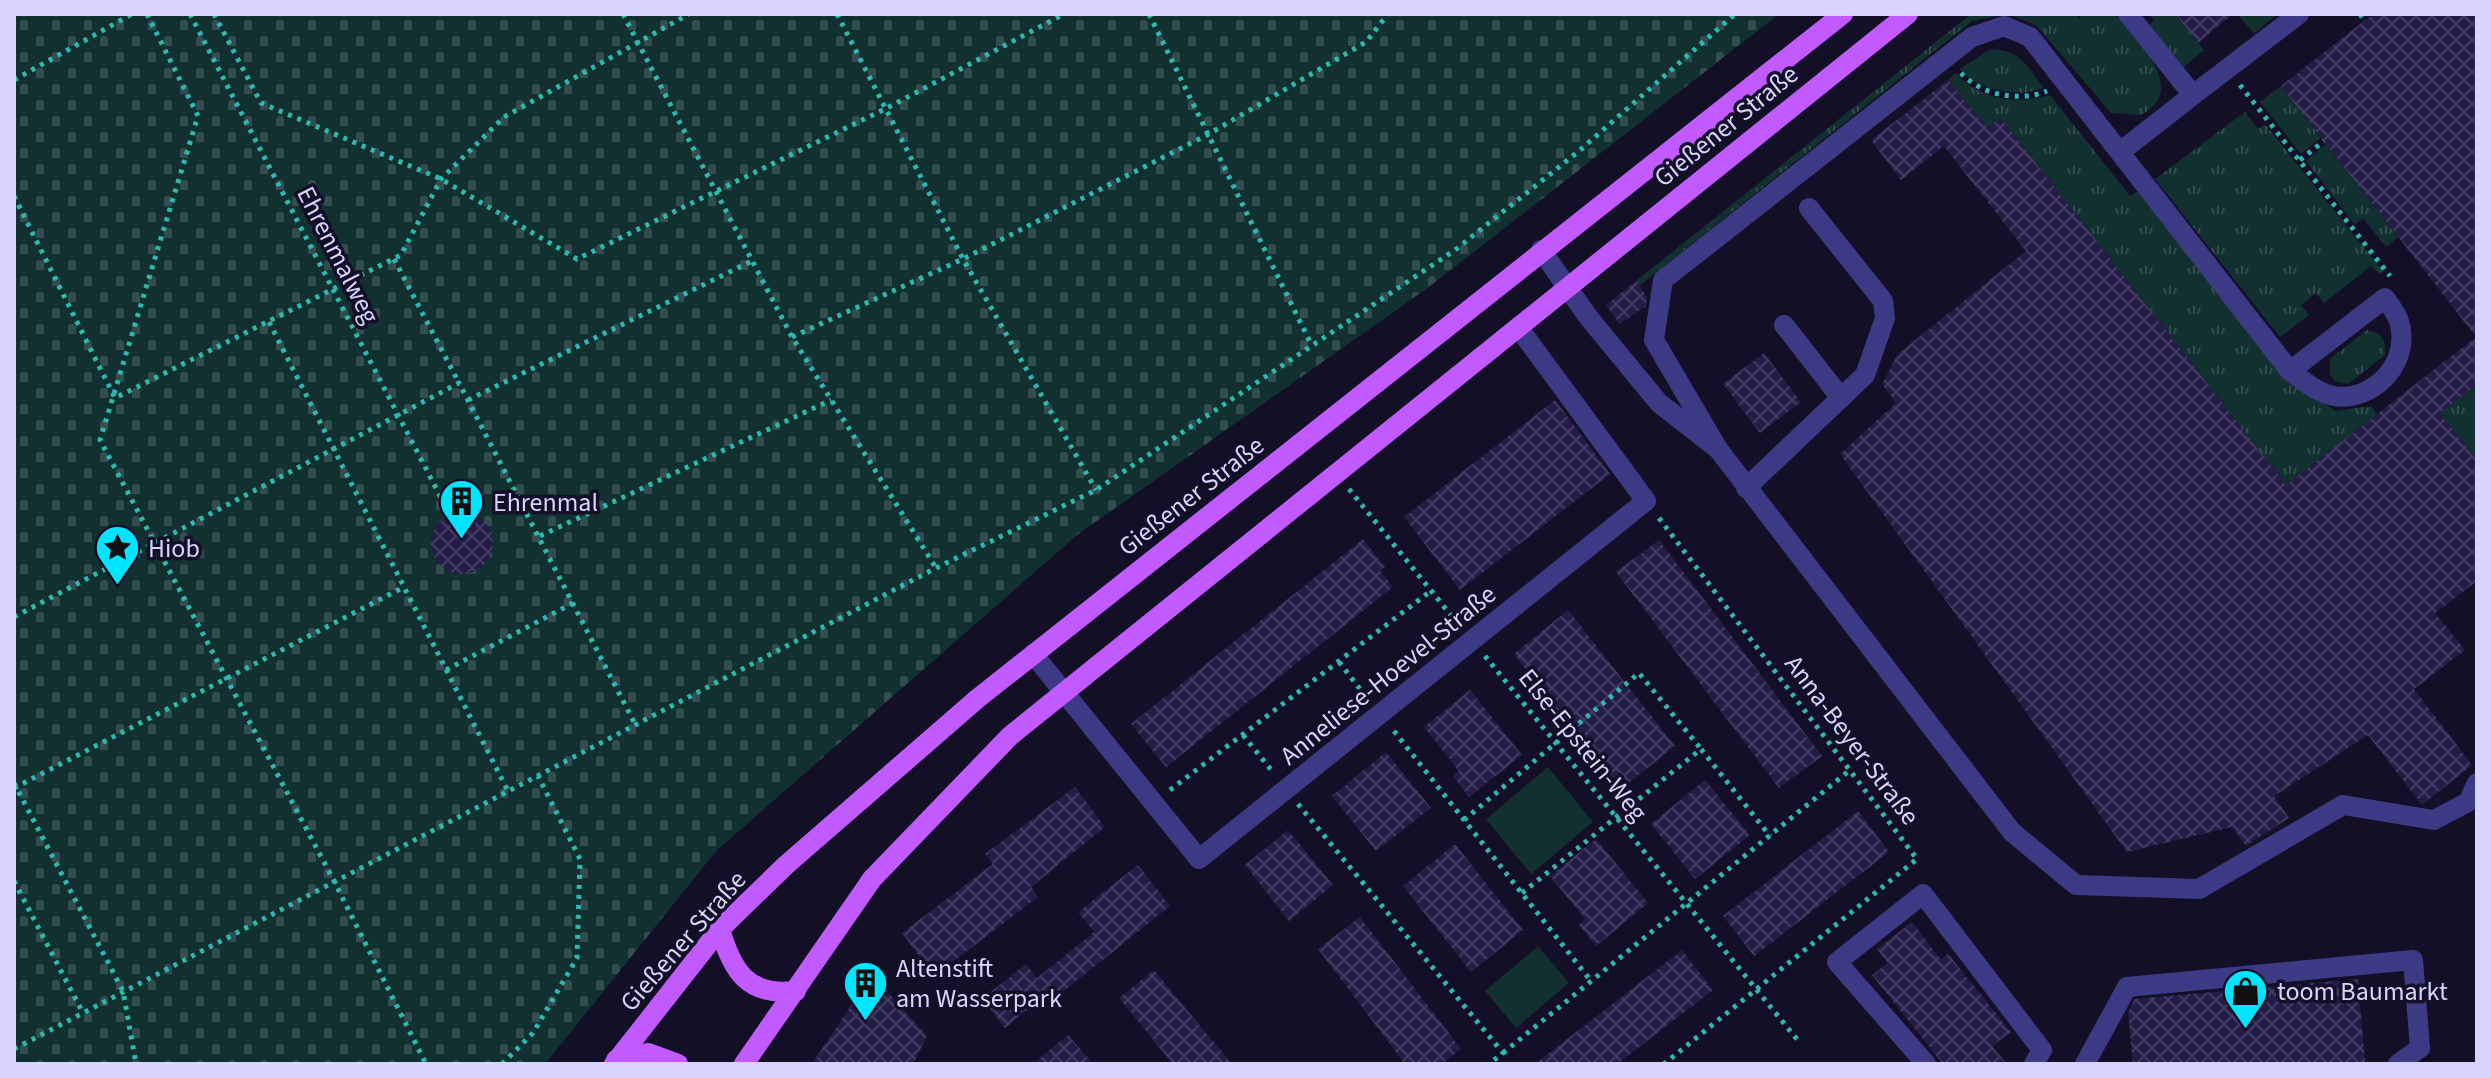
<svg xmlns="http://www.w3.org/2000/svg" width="2491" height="1078" viewBox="0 0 2491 1078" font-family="'Source Sans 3',sans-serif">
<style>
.grass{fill:url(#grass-tufts)}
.cemetery{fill:url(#cemetery-stones)}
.green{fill:#12302f}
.building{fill:url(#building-cross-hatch)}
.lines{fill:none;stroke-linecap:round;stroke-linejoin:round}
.path{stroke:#2fb8b0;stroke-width:5;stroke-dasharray:4 6;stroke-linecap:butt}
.minor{stroke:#3d3a85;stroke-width:20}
.major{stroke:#c25bff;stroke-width:20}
.labels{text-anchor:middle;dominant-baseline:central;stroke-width:7;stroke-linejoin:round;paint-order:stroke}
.street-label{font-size:26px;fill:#d9d4ff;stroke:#130f26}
.poi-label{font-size:26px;fill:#d9d4ff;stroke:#130f26;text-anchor:start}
</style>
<defs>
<pattern id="grass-tufts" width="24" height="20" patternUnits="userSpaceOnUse" patternTransform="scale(2)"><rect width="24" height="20" fill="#12302f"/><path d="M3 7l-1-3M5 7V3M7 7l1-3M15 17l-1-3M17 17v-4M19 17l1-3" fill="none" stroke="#344d4e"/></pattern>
<pattern id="cemetery-stones" width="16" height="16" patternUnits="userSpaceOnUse" patternTransform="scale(2)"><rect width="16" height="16" fill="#12302f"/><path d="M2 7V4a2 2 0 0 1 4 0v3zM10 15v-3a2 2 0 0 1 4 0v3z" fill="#344d4e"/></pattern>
<pattern id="building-cross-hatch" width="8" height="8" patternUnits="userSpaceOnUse" patternTransform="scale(2)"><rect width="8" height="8" fill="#241b47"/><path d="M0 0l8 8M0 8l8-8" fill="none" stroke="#433b63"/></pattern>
</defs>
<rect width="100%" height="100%" fill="#130f26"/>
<g class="grass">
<path d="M1971,14H2076L2079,18L2084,14H2115C2136,40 2190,90 2141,115L2111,113L2036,25L2008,14L1972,21L1639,286L1636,281Z"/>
<path d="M2149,14H2174L2204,50L2182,69L2148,26L2154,20Z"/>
<path d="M2237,14H2278L2254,33Z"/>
<path d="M1989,50C2019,48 2027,66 2044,88C2018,98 1978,91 1960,69Z"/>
<path d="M1956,73C1981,101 2017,104 2050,95L2130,196L2140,190L2287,379L2336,411L2371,406L2377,414L2286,485L2001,118L1987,128L1948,80Z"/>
<path d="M2281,86L2321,138L2301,154L2260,102Z"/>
<path d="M2245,112L2258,129L2265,124L2383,271L2379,274L2371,266L2324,303L2316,293L2301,305L2309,315L2280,337L2155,179Z"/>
<path d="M2326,144L2398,237L2386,247L2363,218L2355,225L2306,161Z"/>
<path d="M2367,330C2383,334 2385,338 2385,355L2348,384L2335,381L2330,374V359Z"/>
<path d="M2477,385V461L2440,413Z"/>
</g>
<path class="cemetery" d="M14,14H1779L1429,287L1077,535L717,850L545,1064H14Z"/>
<g class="green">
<path d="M1548,767L1593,822L1531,874L1486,819Z"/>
<path d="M1538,946L1569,983L1516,1028L1485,991Z"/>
</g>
<g class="building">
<path d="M2175,14H2233L2198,43Z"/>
<path d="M2373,14H2477V385L2440,413L2477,461V581L2435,613L2465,650L2414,689L2472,765L2422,805L2368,735L2274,796L2289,818L2246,846L2232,827L2127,852L1840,454L1896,403L1882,384L1898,354L2026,251L1944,146L1901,180L1871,140L1948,80L1987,128L2001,118L2286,485L2476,337L2281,86Z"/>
<path d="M1636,281L1647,297L1646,306L1620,324L1606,305Z"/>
<path d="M1764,353L1801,402L1760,433L1723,384Z"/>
<path d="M1555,400L1610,474L1460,590L1404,517Z"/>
<circle cx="462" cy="543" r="31"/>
<path d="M1363,539L1385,567L1380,570L1393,587L1166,767L1131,724Z"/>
<path d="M1659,540L1822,756L1779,788L1616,572Z"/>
<path d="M1568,610L1675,746L1620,790L1514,654Z"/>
<path d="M1470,690L1522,755L1469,797L1453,776L1459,771L1424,727Z"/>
<path d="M1386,752L1431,808L1376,851L1332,796Z"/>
<path d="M1705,780L1750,835L1695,879L1651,824Z"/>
<path d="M1075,787L1105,827L1031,887L1038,897L934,976L902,933L993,864L985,854Z"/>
<path d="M1858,811L1889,852L1754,956L1723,916Z"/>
<path d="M1288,830L1333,885L1289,921L1245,865Z"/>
<path d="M1596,839L1648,903L1596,946L1579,925L1585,919L1550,876Z"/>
<path d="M1455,844L1523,930L1471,972L1403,886Z"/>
<path d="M1138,865L1170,906L1054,999L1049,992L1005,1028L982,999L1026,964L1037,978L1094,932L1078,912Z"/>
<path d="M1360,917L1461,1049L1441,1064H1405L1318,949Z"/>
<path d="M1912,922L1941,960L1948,954L2011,1032L1992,1046L2007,1064H1943L1872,975L1888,963L1877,949Z"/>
<path d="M1682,950L1713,990L1617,1064H1535Z"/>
<path d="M1154,970L1196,1021L1232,1064H1173L1119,998Z"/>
<path d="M875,978L927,1036L913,1064H812L854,1001L858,1003Z"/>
<path d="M2358,979L2365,1062L2133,1064L2128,1012L2135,999Z"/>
<path d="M1068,1035L1093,1064H1033Z"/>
</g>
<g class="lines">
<g class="path">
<path d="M147,14L198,116L100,440L334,881L426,1064"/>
<path d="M190,14L450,515"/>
<path d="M214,14L261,103L441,179L577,259L887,108L1064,14"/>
<path d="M623,14L792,337L936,568"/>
<path d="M837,14L963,259L1096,490"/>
<path d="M1149,14L1312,346"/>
<path d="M2360,14L2364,20"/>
<path d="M1961,73C1982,96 2020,102 2047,91"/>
<path d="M14,80L132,14"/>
<path d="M2240,85L2390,276"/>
<path d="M2300,160L2324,141"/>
<path d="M14,196L115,398L401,255L441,179L504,117L689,14"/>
<path d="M394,259L459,383"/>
<path d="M269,322L508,791"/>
<path d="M792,337L963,259L1207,135L1366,42L1388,14"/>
<path d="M468,400L752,261"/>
<path d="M1349,489L1458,624"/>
<path d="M1659,518L1917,859L1664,1064"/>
<path d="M540,536L831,400"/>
<path d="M14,617L459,383L635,724"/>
<path d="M1485,656L1800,1043"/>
<path d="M1339,662L1367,698"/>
<path d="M446,670L573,603"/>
<path d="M1394,731L1591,981"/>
<path d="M1243,735L1272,771"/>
<path d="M14,783L123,991L136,1064"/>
<path d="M14,788L404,587"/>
<path d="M1170,790L1432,590"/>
<path d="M1298,804L1503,1053L1489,1064"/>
<path d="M1464,820L1639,673L1701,749"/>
<path d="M14,881L83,1013"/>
<path d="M1522,893L1701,749L1770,836"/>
<path d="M14,1049L936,568L1096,490L1455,250L1579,151L1735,14"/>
<path d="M1503,1053L1850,770"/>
<path d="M502,1064L533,1033L577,958L580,859L538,776"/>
</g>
<g class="minor">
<path d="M2128,14L2193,95L2299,14"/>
<path d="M2120,152L2193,95"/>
<path d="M1541,250L1589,318L1659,403L1718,449L2012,832L2076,885L2199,889L2343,805L2434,820L2468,802L2477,783"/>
<path d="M1784,325L1841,398"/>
<path d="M1718,449L1654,340L1663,280L1972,37L2004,26L2030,37L2290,371C2304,381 2317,393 2334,396C2370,402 2406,368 2401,331C2400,318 2392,308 2385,298L2290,371"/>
<path d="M1746,488L1865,375L1885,318L1883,301L1809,208"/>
<path d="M1033,654L1199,859L1646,501L1518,327"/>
<path d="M1926,1064L1837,962L1923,894L2042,1050L2034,1064"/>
<path d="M2085,1064L2127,987L2413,960L2420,1048L2398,1064"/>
</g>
<g class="major">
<path d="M720,929C732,971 748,997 796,991"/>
<path d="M616,1060L648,1053L678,1064"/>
<path d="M614,1064L720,929L786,865L977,699L1843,14"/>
<path d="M744,1064L872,879L1010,736L1908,14"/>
</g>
</g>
<defs>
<symbol id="building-pin" viewBox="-11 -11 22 30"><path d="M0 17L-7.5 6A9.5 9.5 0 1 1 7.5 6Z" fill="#00e5ff" stroke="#130f26"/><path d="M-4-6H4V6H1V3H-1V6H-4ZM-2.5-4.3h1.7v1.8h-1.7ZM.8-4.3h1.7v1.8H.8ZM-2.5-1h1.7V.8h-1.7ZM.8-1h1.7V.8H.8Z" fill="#111"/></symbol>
<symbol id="sight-pin" viewBox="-11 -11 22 30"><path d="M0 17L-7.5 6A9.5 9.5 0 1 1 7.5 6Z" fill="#00e5ff" stroke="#130f26"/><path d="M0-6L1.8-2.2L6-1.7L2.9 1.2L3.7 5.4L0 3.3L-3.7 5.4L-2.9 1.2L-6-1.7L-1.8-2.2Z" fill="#111"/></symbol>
<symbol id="shop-pin" viewBox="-11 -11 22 30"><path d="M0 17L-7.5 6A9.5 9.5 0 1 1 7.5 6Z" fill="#00e5ff" stroke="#130f26"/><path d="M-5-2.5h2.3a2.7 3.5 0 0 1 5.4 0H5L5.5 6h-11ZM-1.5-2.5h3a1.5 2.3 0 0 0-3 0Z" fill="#111"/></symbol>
</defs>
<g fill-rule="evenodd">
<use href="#building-pin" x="436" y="476" width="51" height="69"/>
<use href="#sight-pin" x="92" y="522" width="51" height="69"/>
<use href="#building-pin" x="840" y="958" width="51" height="69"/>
<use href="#shop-pin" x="2220" y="966" width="51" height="69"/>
</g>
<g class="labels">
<g class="street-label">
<text transform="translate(1726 126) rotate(-39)">Gießener Straße</text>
<text transform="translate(338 255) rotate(63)">Ehrenmalweg</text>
<text transform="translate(1191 496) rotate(-38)">Gießener Straße</text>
<text transform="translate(1388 675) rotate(-39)">Anneliese-Hoevel-Straße</text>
<text transform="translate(1852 740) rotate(53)">Anna-Beyer-Straße</text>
<text transform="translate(1583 745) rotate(51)">Else-Epstein-Weg</text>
<text transform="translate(683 941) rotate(-49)">Gießener Straße</text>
</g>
<g class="poi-label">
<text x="493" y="502">Ehrenmal</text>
<text x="148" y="548">Hiob</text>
<text x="896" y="968">Altenstift<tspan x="896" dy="30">am Wasserpark</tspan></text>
<text x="2277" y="991">toom Baumarkt</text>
</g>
</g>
<rect width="2491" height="1078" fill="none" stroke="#d9d4ff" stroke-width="32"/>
</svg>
